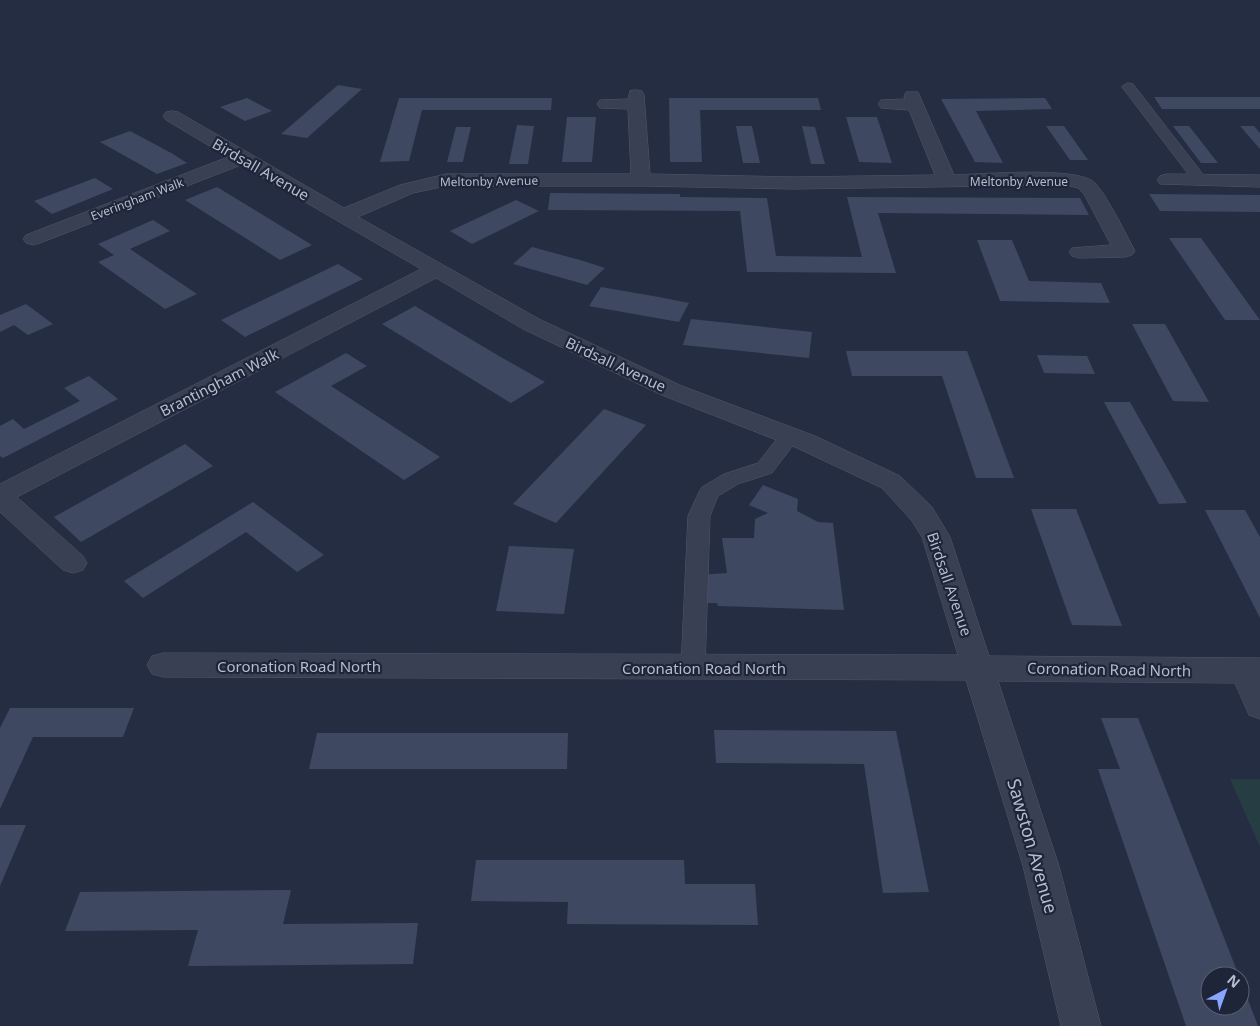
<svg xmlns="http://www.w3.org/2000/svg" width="1260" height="1026" viewBox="0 0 1260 1026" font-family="'Noto Sans',sans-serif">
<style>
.green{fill:#273d44}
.building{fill:#3e4861}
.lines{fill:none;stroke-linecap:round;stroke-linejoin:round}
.service-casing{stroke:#51586a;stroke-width:1}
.minor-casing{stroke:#51586a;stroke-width:1}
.service{fill:#394053;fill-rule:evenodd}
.minor{fill:#394053;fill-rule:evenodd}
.labels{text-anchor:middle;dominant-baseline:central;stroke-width:4.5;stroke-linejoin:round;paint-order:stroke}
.far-street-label{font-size:12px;fill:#b6bccd;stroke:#1e2538}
.street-label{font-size:15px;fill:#b6bccd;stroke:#1e2538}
.near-street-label{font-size:18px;fill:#b6bccd;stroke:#1e2538}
</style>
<rect width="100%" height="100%" fill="#252d43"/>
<path class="green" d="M1230,779H1260V847Z"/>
<g class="building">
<path d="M338,85L362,89L307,138L281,134Z"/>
<path d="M1154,97H1260V109H1162Z"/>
<path d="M247,98L272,111L245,121L220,107Z"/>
<path d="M399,98H552L551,110H422L409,161L380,162Z"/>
<path d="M669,98H818L821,110H700L702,162H670Z"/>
<path d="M1045,98L1052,109L976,111L1003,163L975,162L941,99Z"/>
<path d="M567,117H596L592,162H562Z"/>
<path d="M846,117H877L892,163L859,162Z"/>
<path d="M517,125L534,126L528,164H509Z"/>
<path d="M736,126H752L760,163H743Z"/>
<path d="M802,126L815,127L825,164H811Z"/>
<path d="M1046,126H1064L1088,160H1070Z"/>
<path d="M1173,126H1189L1218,163H1201Z"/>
<path d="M1240,126H1254L1260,133V149Z"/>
<path d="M456,127H471L465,152L463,162H447Z"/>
<path d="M130,131L173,154L187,163L157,174L100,142Z"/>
<path d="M95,178L113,189L52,214L34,201Z"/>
<path d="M217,187L263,215L312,245L280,260L185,200Z"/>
<path d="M550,193L680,194V197L767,198L776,256L862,257L847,197L1080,198L1089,215L878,213L896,273L747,272L740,211L548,210Z"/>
<path d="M1149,194L1260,195V212L1160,211Z"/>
<path d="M516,200L539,211L472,244L450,231Z"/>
<path d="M153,220L170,231L130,249L197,294L165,309L98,262L114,255L98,244Z"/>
<path d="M1169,238H1201L1260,320H1225Z"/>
<path d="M977,240H1012L1029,281L1101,283L1110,303L1000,301Z"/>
<path d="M532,247L580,260L605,268L587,285L513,264Z"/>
<path d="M338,264L363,279L245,337L221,320Z"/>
<path d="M601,287L659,297L689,303L679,322L589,306Z"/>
<path d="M26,304L53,324L28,335L14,325L0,332V315Z"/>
<path d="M415,306L499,356L545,382L511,403L382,324Z"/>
<path d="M691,319L812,332L809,358L683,345Z"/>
<path d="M1132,324H1165L1209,402L1173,401Z"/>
<path d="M846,351H967L1014,478H976L942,376H852Z"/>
<path d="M346,353L367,366L331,386L440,457L404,480L275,392Z"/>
<path d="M1037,355L1087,356L1095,374L1044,373Z"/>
<path d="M89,376L118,399L3,458L0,456V426L13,419L24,429L80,401L64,388Z"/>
<path d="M1104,402H1130L1187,503L1159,504Z"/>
<path d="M604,409L646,425L556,523L513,504Z"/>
<path d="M185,444L213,466L81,542L54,517Z"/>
<path d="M763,485L798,499L797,511L818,522L833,523L844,610L718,606L717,603H700L698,575L727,573L722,538H754L755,519L768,513L749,505Z"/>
<path d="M253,502L324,555L297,572L246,532L143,598L124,581Z"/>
<path d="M1031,509H1076L1122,626L1072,625Z"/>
<path d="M1205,510H1245L1260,537V618Z"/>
<path d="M509,546L574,549L564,614L496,611Z"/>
<path d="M10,708H134L123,737H33L0,809V728Z"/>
<path d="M1101,718H1138L1239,976H1210V1006H1240V979L1258,1026H1186L1098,769H1120Z"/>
<path d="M714,730L896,731L929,892L883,893L864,764L716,763Z"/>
<path d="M317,733H568L567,769H309Z"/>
<path d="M0,825H26L0,886Z"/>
<path d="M476,860H684L685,884H755L758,925L567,924L568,902L471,901Z"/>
<path d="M291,890L283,924L418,923L413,964L188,966L198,930L65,931L80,892Z"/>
</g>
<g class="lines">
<defs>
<g id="service">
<path d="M1128,83L1133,84L1205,177L1207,180L1205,183H1195L1122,87Z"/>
<path d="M790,430L797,431L800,436L772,473L738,484L718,496L710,516L705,668L702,675L693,678L684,675L681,668L688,516L699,492L702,487L724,474L758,463L783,431Z"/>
</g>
<g id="minor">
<path d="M636,90L642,91L644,95L650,174L794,177L935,175L909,110L881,108L878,104L881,100L905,99L904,96L906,92H918L954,175C984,174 1067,167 1091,180C1103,186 1127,237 1135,251L1132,255L1125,257L1079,258L1072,256L1069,252L1072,248L1111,245L1084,194L1078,188L1066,185L794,189L641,186H446L413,193L358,217L539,319L682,386L815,436L900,476L932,507L950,537L989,656L1260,658V719L1249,715L1235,683L998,681L1059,866L1101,1026H1061L1023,866L966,680L163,677L152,674L147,665L152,656L163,653L958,655L922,537L912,521L882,488L797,448L664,396L523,329L436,278L17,497L83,556L87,563L83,570L73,573L63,570L0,512V484L421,269L241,165L40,243L33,245L26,243L23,239L26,235L228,157L166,120L163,116L166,112L172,111L178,112L344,208L400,185L446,174H631L628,109L600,108L597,104L600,100L628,99L630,91Z"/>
<path d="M1167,174L1260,175V187L1160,184L1157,180L1160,176Z"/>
</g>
</defs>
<use href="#service" class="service-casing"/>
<use href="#minor" class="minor-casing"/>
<use href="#service" class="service"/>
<use href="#minor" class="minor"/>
</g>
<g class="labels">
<g class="far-street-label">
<text transform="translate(489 181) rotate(-1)">Meltonby Avenue</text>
<text x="1019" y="181">Meltonby Avenue</text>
<text transform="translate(137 199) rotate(-21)">Everingham Walk</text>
</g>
<g class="street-label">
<text transform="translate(261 169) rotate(30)">Birdsall Avenue</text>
<text transform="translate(616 364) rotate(25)">Birdsall Avenue</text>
<text transform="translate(219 382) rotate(-27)">Brantingham Walk</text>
<text transform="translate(950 584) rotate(71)">Birdsall Avenue</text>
<text x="299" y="666">Coronation Road North</text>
<text x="704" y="668">Coronation Road North</text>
<text transform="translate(1109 669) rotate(1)">Coronation Road North</text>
</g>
<g class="near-street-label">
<text transform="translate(1033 846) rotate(74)">Sawston Avenue</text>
</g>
</g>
<g transform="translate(1225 991) rotate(41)"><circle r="24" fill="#1e2538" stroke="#5b6174"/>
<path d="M0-4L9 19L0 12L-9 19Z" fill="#89a6ff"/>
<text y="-8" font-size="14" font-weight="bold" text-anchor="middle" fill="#b6bccd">N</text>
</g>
</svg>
